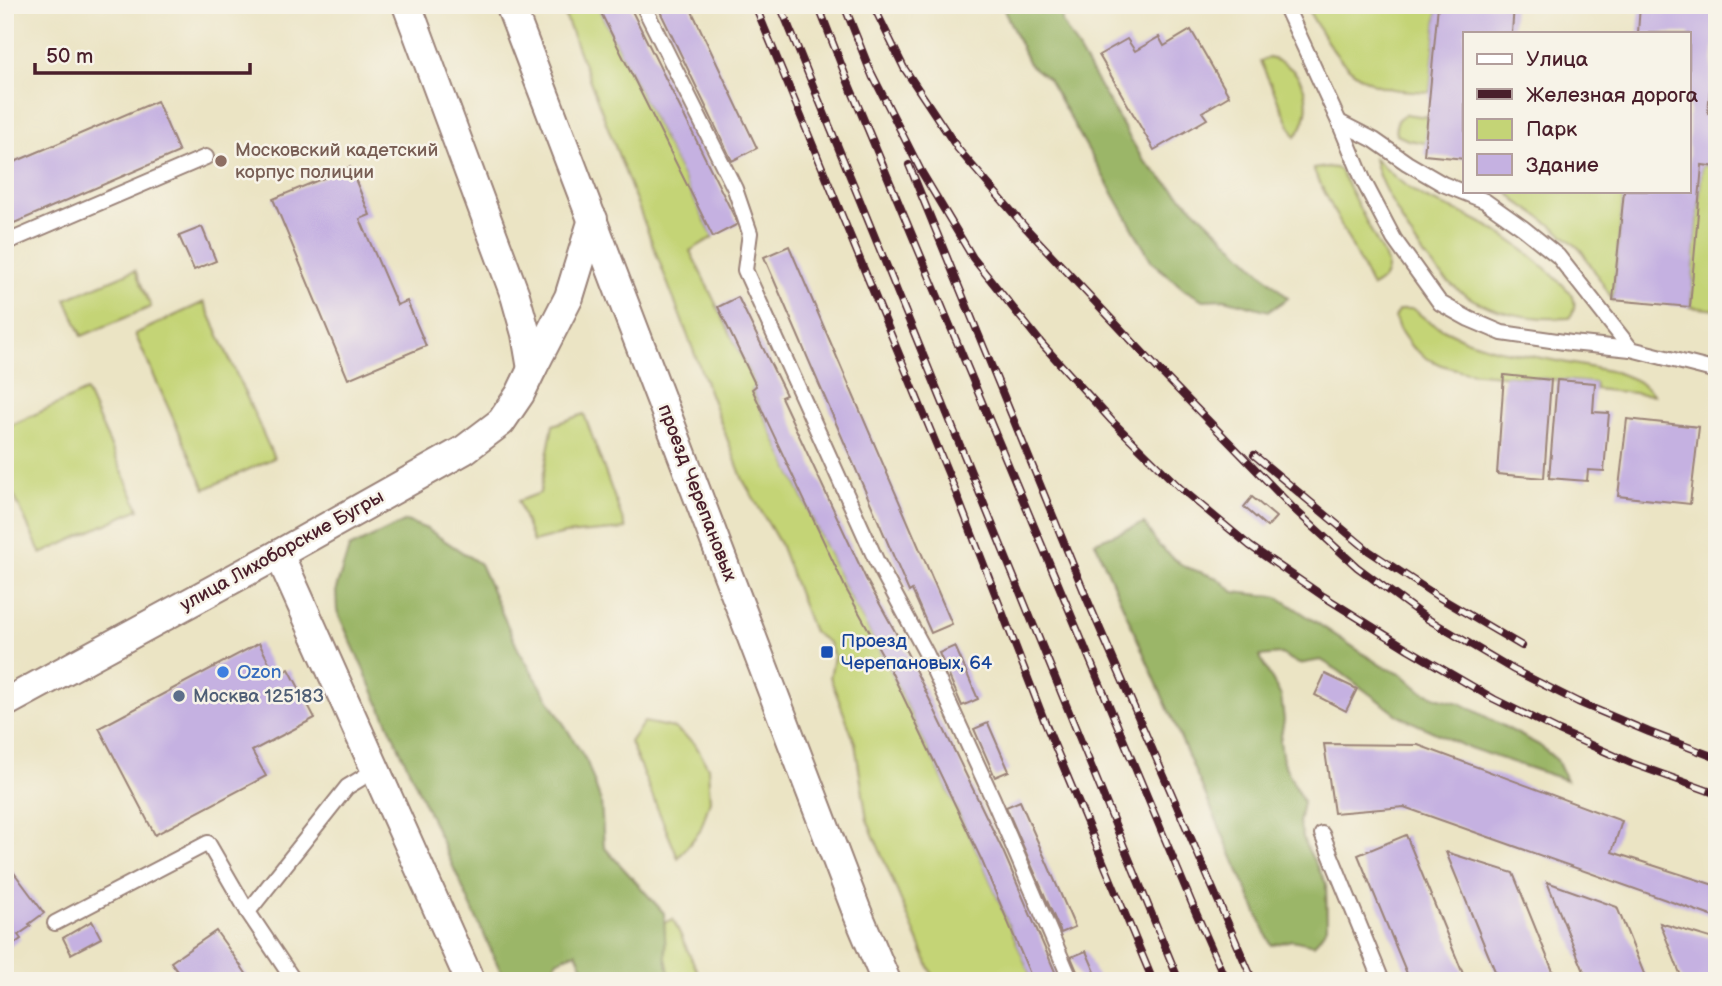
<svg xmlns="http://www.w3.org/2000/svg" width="1722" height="986" viewBox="0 0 1722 986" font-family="'Balsamiq Sans',sans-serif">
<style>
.green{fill:#c4d476;stroke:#877a50;stroke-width:2}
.forest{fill:#9bb667;stroke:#726a49;stroke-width:2}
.building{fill:#c5b1e1}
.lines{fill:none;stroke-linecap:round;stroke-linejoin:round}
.lane-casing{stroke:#9a8278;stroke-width:18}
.street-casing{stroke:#9a8278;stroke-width:32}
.lane{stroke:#fff;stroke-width:14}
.street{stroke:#fff;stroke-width:28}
.rail-casing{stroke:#4a1f2b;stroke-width:8}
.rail{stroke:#f7f3e8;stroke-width:5;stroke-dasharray:16;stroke-linecap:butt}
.education-dot{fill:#8d6e63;stroke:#f7f3e8;stroke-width:2.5}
.transit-dot{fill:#1a4fb4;stroke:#f7f3e8;stroke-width:2.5}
.shop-dot{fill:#3f7fe0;stroke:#f7f3e8;stroke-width:2.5}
.service-dot{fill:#5c6f8a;stroke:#f7f3e8;stroke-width:2.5}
.labels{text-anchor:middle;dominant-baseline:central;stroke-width:5;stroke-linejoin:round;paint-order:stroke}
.education-label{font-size:19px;fill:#785e54;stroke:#f7f3e8;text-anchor:start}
.street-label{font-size:19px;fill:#4a1f2b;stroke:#f7f3e8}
.transit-label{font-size:19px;fill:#164399;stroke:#f7f3e8;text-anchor:start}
.shop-label{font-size:19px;fill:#366cbe;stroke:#f7f3e8;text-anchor:start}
.service-label{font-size:19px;fill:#4e5e75;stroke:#f7f3e8;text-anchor:start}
</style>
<rect width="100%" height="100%" fill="#f7f3e8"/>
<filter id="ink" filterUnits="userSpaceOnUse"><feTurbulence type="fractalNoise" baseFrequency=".0143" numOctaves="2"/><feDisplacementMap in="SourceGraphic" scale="14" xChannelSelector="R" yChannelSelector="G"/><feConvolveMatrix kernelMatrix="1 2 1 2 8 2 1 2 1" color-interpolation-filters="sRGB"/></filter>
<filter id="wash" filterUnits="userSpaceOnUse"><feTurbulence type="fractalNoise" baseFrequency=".00686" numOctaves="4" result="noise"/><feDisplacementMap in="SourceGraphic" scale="28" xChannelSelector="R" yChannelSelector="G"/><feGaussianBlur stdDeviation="1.57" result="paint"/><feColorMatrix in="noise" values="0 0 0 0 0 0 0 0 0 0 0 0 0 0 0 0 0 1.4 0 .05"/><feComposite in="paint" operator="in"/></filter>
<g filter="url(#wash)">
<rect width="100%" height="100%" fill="#ebe4c4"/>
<g class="green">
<path d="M561,5H597L713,237L690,251L756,386L752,390L846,589L887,663L982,861L1033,981H935L867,820L855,743L830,677L834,657L829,643L813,632L780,544L743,480Z"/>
<path d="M1305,5H1438L1430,92C1418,91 1405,91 1392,89C1344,80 1328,43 1305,5Z"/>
<path d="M1269,58C1306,65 1318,110 1295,137L1260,61Z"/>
<path d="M1405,114L1428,117L1426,143L1408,140L1397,135L1396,126L1398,119Z"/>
<path d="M1374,158C1389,172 1404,186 1421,196C1436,204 1451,208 1466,215C1503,232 1535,257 1563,285C1566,289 1572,293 1573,297C1576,305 1574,312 1569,318C1482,322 1437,288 1398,213C1388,195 1378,179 1374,158Z"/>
<path d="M1702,165L1717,167V310L1690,307Z"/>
<path d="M1326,167L1335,168L1340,170L1387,262C1388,275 1384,281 1372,287L1313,169Z"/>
<path d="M1507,191H1624L1613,300L1581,250L1550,224L1516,201Z"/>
<path d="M135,270L151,307L82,336L66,299Z"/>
<path d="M204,302L274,458L205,489L135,334Z"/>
<path d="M1404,309H1413L1428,321L1445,330L1466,340L1494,349L1615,372C1629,377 1645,383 1654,395L1595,389V383L1467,372L1441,365L1426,358L1411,346L1399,329L1395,318L1398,311Z"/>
<path d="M86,391L139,509L41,554L5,476V428Z"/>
<path d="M584,414L626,529L565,534L533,542L518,501L540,493L553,425Z"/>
<path d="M644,722L674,728L695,744L708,767L710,801L700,831L678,858L630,742Z"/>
<path d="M673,919L702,981H646L627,940Z"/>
</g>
<g class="forest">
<path d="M1002,5H1062V22L1143,160L1288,298L1269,311L1225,299L1203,300L1185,290L1152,262L1048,79L1029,64Z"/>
<path d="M406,521L427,529L480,564L518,649L587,762L601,802L604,847L664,913L666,958L671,981H589L576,952L556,961L552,981H505L337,611L336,589L349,548Z"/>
<path d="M1144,523L1158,545L1183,566L1217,578L1234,592L1278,597L1382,666L1403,675L1420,690L1439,698L1460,703L1539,745L1557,760L1566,780L1464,746L1399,716L1339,671L1321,660L1299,664L1281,654L1259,656L1281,696L1284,720L1280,741L1283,762L1303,802L1299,823L1305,844L1326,883L1327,927L1314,945L1292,940L1271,945L1095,542Z"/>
</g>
<g id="blocks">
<g class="building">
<path d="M597,5H629L738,224L713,237Z"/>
<path d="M657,5H689L757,148L732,161Z"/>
<path d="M1438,5H1514L1512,33H1465V159L1424,155Z"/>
<path d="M1640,5H1717L1708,113L1717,114V167L1702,165L1690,307L1613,300L1624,191H1689V33H1638Z"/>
<path d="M1191,30L1229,96L1202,112L1207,119L1154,150L1099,55L1127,39L1135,51L1159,37L1164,46Z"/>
<path d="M157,101L179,152L5,227V166Z"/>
<path d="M350,167L370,215L360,219L397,305L407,301L426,346L348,379L273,199Z"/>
<path d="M202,227L216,261L194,270L179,236Z"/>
<path d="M789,246L952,624L931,633L912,590L909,592L764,257Z"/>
<path d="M738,297L786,395L781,397L866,579L907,653L1003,851L1059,981H1033L982,861L887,663L846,589L752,389L756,386L718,307Z"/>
<path d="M1504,375L1551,380L1544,478L1497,474Z"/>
<path d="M1557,380L1595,383L1593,412L1609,413L1604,471L1588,470L1587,481L1549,478Z"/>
<path d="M1627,419L1699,427L1690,504L1618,496Z"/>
<path d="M1252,497L1276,517L1267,527L1244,507Z"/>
<path d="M259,643L276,676L289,669L315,718L252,751L266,776L155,835L99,728Z"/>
<path d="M955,646L978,699L962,706L939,653Z"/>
<path d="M1325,674L1357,689L1346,711L1315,695Z"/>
<path d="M988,723L1009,771L995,777L974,729Z"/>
<path d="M1324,744L1418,745L1622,821L1612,852L1717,886V918L1404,807L1334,813Z"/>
<path d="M1020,801L1075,927L1061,933L1006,807Z"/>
<path d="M1406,835L1466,981H1410L1358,855Z"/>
<path d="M1446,852L1513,873L1557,981H1499Z"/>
<path d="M12,870L44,913L29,924L31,926L18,935L21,939L5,950V875Z"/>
<path d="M1547,882L1617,907L1647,981H1588Z"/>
<path d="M92,921L101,938L71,954L63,938Z"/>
<path d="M1660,923L1717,940V981H1683Z"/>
<path d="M216,931L241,966L251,981H185L171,962Z"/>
<path d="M1086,951L1099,981H1081L1071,957Z"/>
</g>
</g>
</g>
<g filter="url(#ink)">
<use href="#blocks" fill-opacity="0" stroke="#9a8278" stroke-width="2"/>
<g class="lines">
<defs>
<g id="lane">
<path d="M643,5L735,189L750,233L745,270L876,560L926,653L993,799L1071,981"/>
<path d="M1285,5L1339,122L1364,182L1394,239L1440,303L1469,319L1502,333L1571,343L1631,349L1717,371"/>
<path d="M1339,122L1374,140L1407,163L1443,184L1485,201L1523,228L1558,256L1631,349"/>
<path d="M5,243L206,157"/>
<path d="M1322,834L1382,981"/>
<path d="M55,923L208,843L248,912"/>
<path d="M294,981L248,912L347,787L375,770"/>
</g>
<g id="street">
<path d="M407,5L515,295L526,334L532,369"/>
<path d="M510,5L857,912L886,981"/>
<path d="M279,554L470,981"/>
<path d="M5,703L279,554L464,450L501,422L520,394L532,369L569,297L593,219"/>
</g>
</defs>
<use href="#lane" class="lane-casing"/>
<use href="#street" class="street-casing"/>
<use href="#lane" class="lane"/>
<use href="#street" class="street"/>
<defs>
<g id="rail">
<path d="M755,5L953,485L1046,725L1153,981"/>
<path d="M780,5L1179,981"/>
<path d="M818,5L848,82L1193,906L1226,981"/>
<path d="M844,5L873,78"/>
<path d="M873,5L904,68L958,149L1025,227L1160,371L1293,508L1357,567L1426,618L1514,670L1578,702L1649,732L1717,758"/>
<path d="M870,70L921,171L973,258L1042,344L1112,421L1179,487L1250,546L1323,596L1408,649L1494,699L1559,731L1631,763L1717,794"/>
<path d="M909,165L1087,599L1253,981"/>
<path d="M1254,455L1369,551L1437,596L1522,646"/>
</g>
</defs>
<use href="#rail" class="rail-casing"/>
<use href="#rail" class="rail"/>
</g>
</g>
<circle class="education-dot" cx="221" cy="161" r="7"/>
<rect class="transit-dot" x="820" y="645" width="14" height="14" rx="3.5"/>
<circle class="shop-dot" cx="223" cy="672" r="7"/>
<circle class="service-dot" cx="179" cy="696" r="7"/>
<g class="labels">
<g class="education-label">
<text x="235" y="150">Московский кадетский<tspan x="235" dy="22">корпус полиции</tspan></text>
</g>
<g class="street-label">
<text transform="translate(697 493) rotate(69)">проезд Черепановых</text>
<text transform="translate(282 551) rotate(-29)">улица Лихоборские Бугры</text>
</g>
<g class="transit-label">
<text x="841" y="641">Проезд<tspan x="841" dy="22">Черепановых, 64</tspan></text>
</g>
<g class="shop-label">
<text x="237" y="672">Ozon</text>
</g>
<g class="service-label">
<text x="193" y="696">Москва 125183</text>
</g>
</g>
<rect width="1722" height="986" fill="none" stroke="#f7f3e8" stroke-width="28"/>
<rect x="1463" y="32" width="228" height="161" fill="#f7f3e8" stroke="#b29e9c" stroke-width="2"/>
<rect x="1477" y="54" width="35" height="10" fill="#ffffff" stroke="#b29e9c" stroke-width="2"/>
<text x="1526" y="66" font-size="21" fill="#4a1f2b">Улица</text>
<rect x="1477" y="89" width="35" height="10" fill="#4a1f2b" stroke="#b29e9c" stroke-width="2"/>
<text x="1526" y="102" font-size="21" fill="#4a1f2b">Железная дорога</text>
<rect x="1477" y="119" width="35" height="21" fill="#c4d476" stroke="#b29e9c" stroke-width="2"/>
<text x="1526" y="136" font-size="21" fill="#4a1f2b">Парк</text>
<rect x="1477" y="154" width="35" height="21" fill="#c5b1e1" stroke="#b29e9c" stroke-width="2"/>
<text x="1526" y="172" font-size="21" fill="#4a1f2b">Здание</text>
<path d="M35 63v10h215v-10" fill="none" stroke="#4a1f2b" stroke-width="3.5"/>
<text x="46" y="63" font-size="21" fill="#4a1f2b" stroke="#f7f3e8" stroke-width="5" paint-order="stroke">50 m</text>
</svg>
